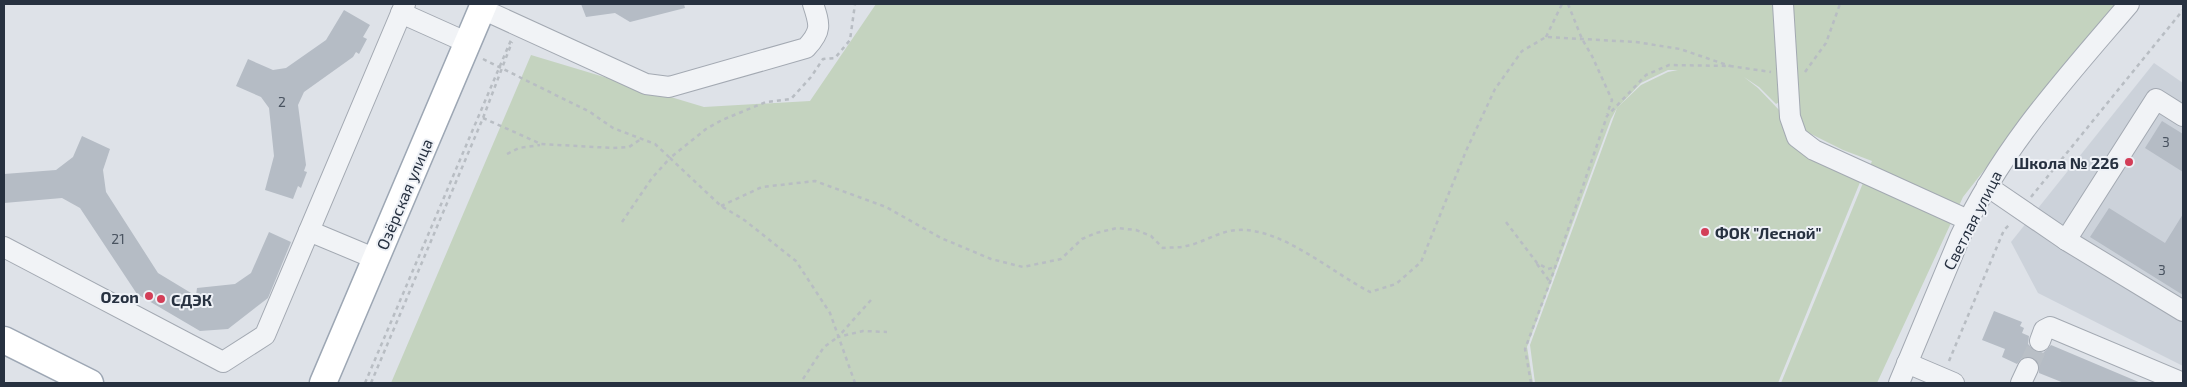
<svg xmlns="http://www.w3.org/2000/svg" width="2187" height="387" viewBox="0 0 2187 387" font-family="'Exo 2',sans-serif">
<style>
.built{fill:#ccd2da}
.green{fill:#c4d3bf;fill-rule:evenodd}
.building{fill:#b5bcc5}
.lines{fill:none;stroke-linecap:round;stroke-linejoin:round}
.minor-tunnel{stroke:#b9bfc6;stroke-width:20;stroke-dasharray:20 10;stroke-linecap:butt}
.minor-casing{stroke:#a3a9b2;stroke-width:22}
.major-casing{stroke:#9da7b4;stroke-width:29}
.path{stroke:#b8bdc3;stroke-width:2.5;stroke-dasharray:4 4;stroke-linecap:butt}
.minor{stroke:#f1f3f6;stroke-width:20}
.major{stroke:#fff;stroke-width:26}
.poi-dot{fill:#d33e58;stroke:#eef1f6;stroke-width:2}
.labels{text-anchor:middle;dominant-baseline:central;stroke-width:4;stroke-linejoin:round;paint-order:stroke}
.number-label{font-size:14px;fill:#4a5461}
.poi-label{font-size:16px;font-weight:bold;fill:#273140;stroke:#eef1f6;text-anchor:end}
.street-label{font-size:16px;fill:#273140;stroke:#eef1f6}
</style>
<rect width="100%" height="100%" fill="#dee2e8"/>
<path class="built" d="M2154,63L2183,83V366L2038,293L2011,242Z"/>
<path class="green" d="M876,4H2115L1963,197L1877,383H1781L1872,161L1843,150L1803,130L1798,106L1784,99L1776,104L1759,87L1744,77L1758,88L1780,111L1795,146L1863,175L1778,383H1535L1530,345L1617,108L1611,119L1527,347L1533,383H391L531,55L704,107L810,101ZM1668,70H1678L1668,72L1641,85L1617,108L1641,83Z"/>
<g class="building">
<path d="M581,4H684L685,8L630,22L615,13L586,17Z"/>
<path d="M344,10L370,25L363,37L367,39L359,54L356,52L353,57L304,92L298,105L306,165L304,171L307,172L301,188L298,186L293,199L265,190L274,156L269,108L261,97L236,86L248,59L273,70L286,68L326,40Z"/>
<path d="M2162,121L2183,134V172L2145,148Z"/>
<path d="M82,136L110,149L103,170L106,192L158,273L196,296L197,288L235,284L251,273L269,232L291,242L268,298L228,329L200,331L137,294L80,208L62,198L4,203V174L56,170L73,157Z"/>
<path d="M2109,208L2165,243L2183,214V295L2090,237Z"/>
<path d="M1994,311L2022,322L2020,326L2024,328L2022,333L2029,336L2028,344L2036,352L2043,353L2051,345L2141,383H2064L2039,373L2038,362L2033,357L2022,358L2017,364L2002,357L2005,349L1982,340Z"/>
</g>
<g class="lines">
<path class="minor-tunnel" d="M2028,368L2040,341"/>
<defs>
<g id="minor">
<path d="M1783,4L1790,117L1797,137L1814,150L1968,220"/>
<path d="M482,9L646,84L669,87L806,48C822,31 820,25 813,4"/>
<path d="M401,13L468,43"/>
<path d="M1987,186L2066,240L2183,311"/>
<path d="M309,231L376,259"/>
<path d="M2066,240L2156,99L2183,116"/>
<path d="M4,247L223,362L265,335L405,4"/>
<path d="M2040,341L2044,330L2050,327L2183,383"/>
<path d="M1907,363L1954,383"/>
<path d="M1899,383L1960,237C2003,146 2065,79 2129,4"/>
<path d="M2021,383L2028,368"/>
</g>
<g id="major">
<path d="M4,340L90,383"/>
<path d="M323,383L484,4"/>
</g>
</defs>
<use href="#minor" class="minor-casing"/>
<use href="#major" class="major-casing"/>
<g class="path">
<path d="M1568,4L1582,39L1592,56L1612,100L1607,114"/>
<path d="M1546,37L1562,4"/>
<path d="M483,59L590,112L613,128L655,144L670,158L706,129L722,120L766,102L791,99L811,77L823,59L835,58L850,40L855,4"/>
<path d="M1805,72L1826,43L1840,4"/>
<path d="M483,118L541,144L613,148L629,147L641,139"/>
<path d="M507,154L519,148L540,145"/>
<path d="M2031,197L2183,10"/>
<path d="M721,206L762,187L815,181L886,207L941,238L991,259L1023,267L1061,259L1082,239L1096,233L1117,228L1136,230L1151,236L1163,248C1171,247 1179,248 1186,246C1203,243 1219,231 1237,230C1281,227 1331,272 1370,292L1396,284L1421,262L1466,151L1495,89L1522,51L1546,37L1636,42L1680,49L1730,66"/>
<path d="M622,222L652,178L670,158L721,206L743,219L796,261L830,313L855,383"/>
<path d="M1506,222L1537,263L1548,269L1555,267"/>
<path d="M1537,264L1550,282"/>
<path d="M871,300L838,337L863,331L887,332"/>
<path d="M1949,361L2004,230L2011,223"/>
<path d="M803,379L824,347L838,337"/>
<path d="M365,383L511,40"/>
<path d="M371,383L483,118L512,42"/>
<path d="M1531,383L1525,349L1550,282L1607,116L1646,75L1669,65L1730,66L1771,72"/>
</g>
<use href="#minor" class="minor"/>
<use href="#major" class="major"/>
</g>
<g class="poi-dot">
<circle cx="2129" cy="162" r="5"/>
<circle cx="1705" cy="232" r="5"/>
<circle cx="149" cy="296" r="5"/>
<circle cx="161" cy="299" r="5"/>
</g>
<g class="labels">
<g class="number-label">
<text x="282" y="101">2</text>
<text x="2166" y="141">3</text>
<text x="118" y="238">21</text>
<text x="2162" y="269">3</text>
</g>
<g class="poi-label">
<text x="2119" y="162">Школа № 226</text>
<text x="1715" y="232" text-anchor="start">ФОК "Лесной"</text>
<text x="139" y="296">Ozon</text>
<text x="171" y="299" text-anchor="start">СДЭК</text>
</g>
<g class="street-label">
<text transform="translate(404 194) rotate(-67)">Озёрская улица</text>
<text transform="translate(1972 220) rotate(-63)">Светлая улица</text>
</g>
</g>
<rect width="2187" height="387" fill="none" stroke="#273140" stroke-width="10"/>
</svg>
